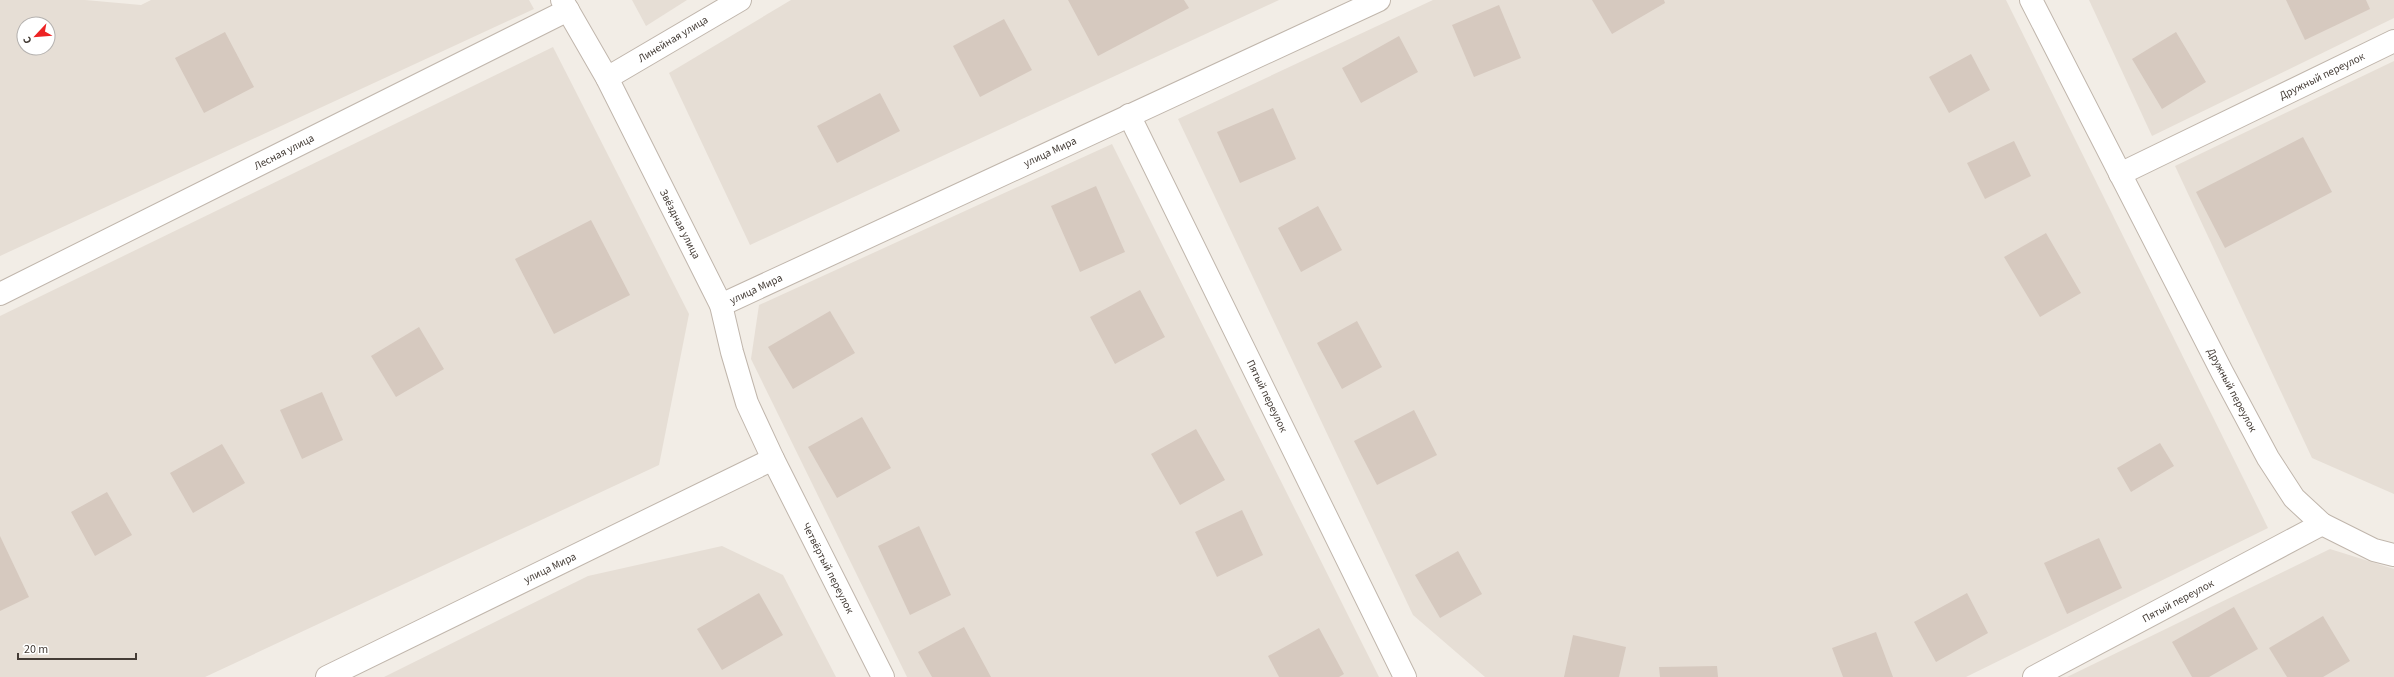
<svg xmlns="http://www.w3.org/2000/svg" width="2394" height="677" viewBox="0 0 2394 677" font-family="'Source Sans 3',sans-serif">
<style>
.residential{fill:#e6ded5;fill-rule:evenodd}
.building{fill:#d6c9bf}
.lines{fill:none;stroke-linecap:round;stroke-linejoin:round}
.minor-casing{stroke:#c0b6ac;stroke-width:24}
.minor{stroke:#fff;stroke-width:22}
.labels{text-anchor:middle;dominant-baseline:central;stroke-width:4;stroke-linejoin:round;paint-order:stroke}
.street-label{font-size:11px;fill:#443c36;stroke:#fff}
</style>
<rect width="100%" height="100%" fill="#f2ede6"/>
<g class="residential">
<path d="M0,0H85L141,5L151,0H529L534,9L0,256ZM24,24H48V48H24Z"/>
<path d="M632,0H687L646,26Z"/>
<path d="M791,0H1279L750,245L669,73Z"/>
<path d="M1433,0H2006L2268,528L1966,677H1485L1413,615L1178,119Z"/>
<path d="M2089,0H2394V18L2152,136Z"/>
<path d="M553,47L689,314L659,465L205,677H0V316Z"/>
<path d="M2394,61V494L2312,458L2175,166Z"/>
<path d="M1112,144L1379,677H907L751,359L759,305Z"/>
<path d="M722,546L783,575L836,677H384L588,576Z"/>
<path d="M2330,549L2394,569V677H2067Z"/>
</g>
<g class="building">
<path d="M1068,0H1184L1189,8L1098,56Z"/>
<path d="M1592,0H1664L1665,3L1612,34Z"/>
<path d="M2286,0H2366L2370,9L2305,40Z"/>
<path d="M1499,5L1521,58L1474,77L1452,25Z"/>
<path d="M1004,19L1032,70L980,97L953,46Z"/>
<path d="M225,32L254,87L204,113L175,58Z"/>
<path d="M2176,32L2206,82L2162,109L2132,59Z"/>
<path d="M1399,36L1418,72L1361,103L1342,68Z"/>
<path d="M1971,54L1990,90L1949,113L1929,77Z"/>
<path d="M880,93L900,131L837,163L817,126Z"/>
<path d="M1273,108L1296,159L1240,183L1217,132Z"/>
<path d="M2303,137L2332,192L2225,248L2196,192Z"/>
<path d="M2014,141L2031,176L1985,199L1967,163Z"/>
<path d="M1096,186L1125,252L1080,272L1051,206Z"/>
<path d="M1318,206L1342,250L1301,272L1278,228Z"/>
<path d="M591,220L630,295L554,334L515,259Z"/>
<path d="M2046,233L2081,293L2040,317L2004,257Z"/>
<path d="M1140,290L1165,337L1115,364L1090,317Z"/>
<path d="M830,311L855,353L793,389L768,347Z"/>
<path d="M1357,321L1382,367L1342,389L1317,343Z"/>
<path d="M419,327L444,369L396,397L371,356Z"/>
<path d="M322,392L343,440L302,459L280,410Z"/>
<path d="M1414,410L1437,455L1377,485L1354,441Z"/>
<path d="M862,417L891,468L837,498L808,447Z"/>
<path d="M1196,429L1225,480L1180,505L1151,454Z"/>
<path d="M2160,443L2174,466L2131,492L2117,468Z"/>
<path d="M222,444L245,483L193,513L170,473Z"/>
<path d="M107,492L132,535L95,556L71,512Z"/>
<path d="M1242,510L1263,555L1217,577L1195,532Z"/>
<path d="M919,526L951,595L910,615L878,546Z"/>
<path d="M0,536L29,597L0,611Z"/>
<path d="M2099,538L2122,588L2067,614L2044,563Z"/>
<path d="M1458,551L1482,594L1440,618L1415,575Z"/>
<path d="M759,593L783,635L722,670L697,629Z"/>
<path d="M1967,593L1988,633L1936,662L1914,622Z"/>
<path d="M2234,607L2258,649L2209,677H2192L2172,642Z"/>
<path d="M2323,616L2350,661L2323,677H2287L2269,648Z"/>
<path d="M964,627L991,677H932L918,652Z"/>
<path d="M1319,628L1344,674L1339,677H1279L1268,656Z"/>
<path d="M1876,632L1893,677H1843L1832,648Z"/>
<path d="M1573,635L1626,647L1619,677H1564Z"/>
<path d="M1717,666L1718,677H1660L1659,667Z"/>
</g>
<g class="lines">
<defs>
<g id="minor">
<path d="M562,0L607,78L721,305L732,352L747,403L773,459L883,677"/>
<path d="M2031,0L2222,372L2268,458L2294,498L2322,524L2374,550L2394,555"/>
<path d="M607,78L740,0"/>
<path d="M1129,115L1405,677"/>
<path d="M2120,174L2394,41"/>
<path d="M0,294L568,10"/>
<path d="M721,305L1379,0"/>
<path d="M327,677L773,459"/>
<path d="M2034,677L2322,524"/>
</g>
</defs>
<use href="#minor" class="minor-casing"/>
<use href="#minor" class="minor"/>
</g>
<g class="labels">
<g class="street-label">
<text transform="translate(673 39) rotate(-31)">Линейная улица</text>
<text transform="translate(2322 76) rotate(-26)">Дружный переулок</text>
<text transform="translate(284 152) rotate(-27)">Лесная улица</text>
<text transform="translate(1050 152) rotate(-25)">улица Мира</text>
<text transform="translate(680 224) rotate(63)">Звёздная улица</text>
<text transform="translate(756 289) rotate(-25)">улица Мира</text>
<text transform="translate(2232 390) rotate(62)">Дружный переулок</text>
<text transform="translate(1267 396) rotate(64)">Пятый переулок</text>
<text transform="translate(550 568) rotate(-26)">улица Мира</text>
<text transform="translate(828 568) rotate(63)">Четвёртый переулок</text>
<text transform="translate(2178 601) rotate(-28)">Пятый переулок</text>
</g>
</g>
<g transform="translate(36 36) rotate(244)"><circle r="19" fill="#ffffff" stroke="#b4b1af"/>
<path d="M0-3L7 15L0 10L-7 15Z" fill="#ed2324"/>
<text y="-6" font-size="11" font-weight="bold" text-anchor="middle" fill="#443c36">С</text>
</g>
<path d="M18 653v6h118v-6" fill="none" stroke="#443c36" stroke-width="2"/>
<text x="24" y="653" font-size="12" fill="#443c36" stroke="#ffffff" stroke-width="3" paint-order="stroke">20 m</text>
</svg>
